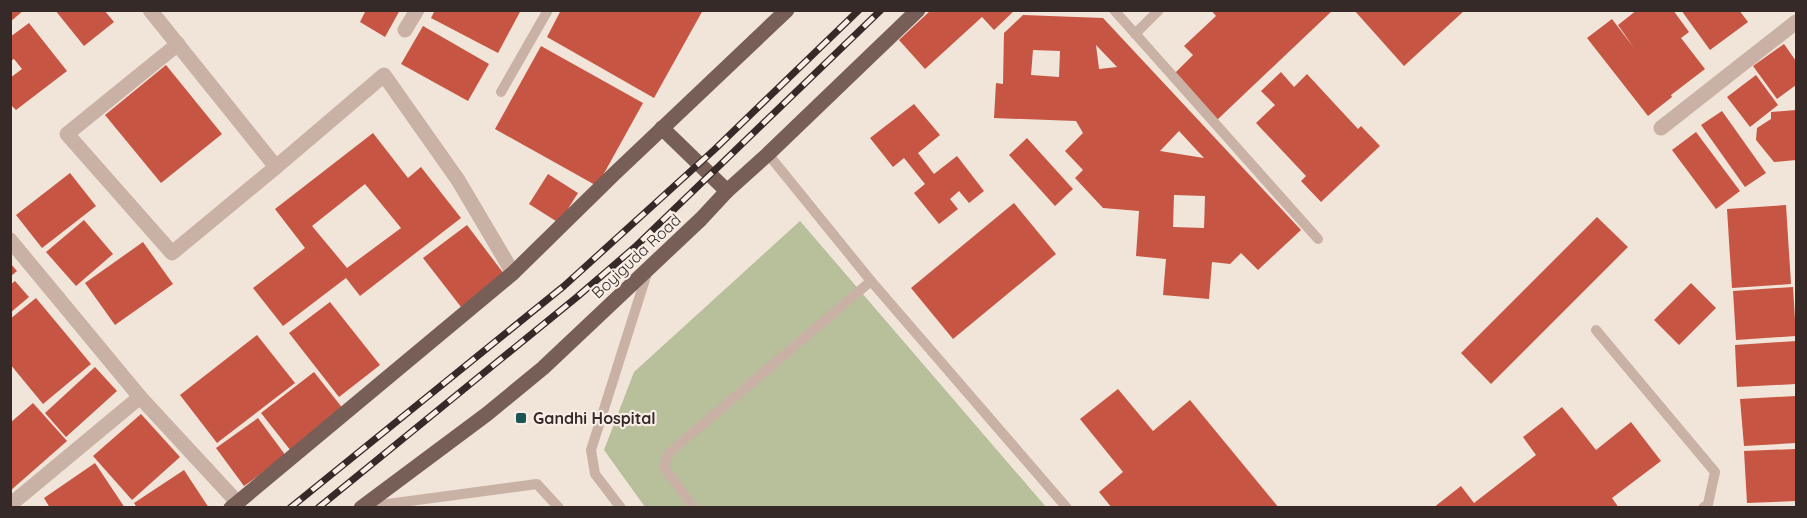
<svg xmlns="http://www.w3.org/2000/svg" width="1807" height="518" viewBox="0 0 1807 518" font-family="Quicksand,sans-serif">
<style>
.green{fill:#b7c09a}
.building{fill:#c65643;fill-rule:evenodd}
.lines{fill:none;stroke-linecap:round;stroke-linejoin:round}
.service{stroke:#c9b2a5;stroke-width:10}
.minor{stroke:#c9b2a5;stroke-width:15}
.primary{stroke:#775f58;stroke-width:15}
.rail-casing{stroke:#352a27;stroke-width:7}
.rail{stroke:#f9eee6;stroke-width:4.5;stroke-dasharray:14;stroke-linecap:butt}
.poi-dot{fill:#1c5654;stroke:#f9eee6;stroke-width:2}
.labels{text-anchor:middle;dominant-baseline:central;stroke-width:4.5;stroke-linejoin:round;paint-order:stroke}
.street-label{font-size:16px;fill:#352a27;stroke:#f9eee6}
.poi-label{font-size:16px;font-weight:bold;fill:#352a27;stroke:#f9eee6;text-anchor:start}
</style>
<rect width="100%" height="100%" fill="#f1e4d9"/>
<path class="green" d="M800,221L1046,507H645L604,450L634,372Z"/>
<g class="building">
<path d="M10,10H24L10,22Z"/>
<path d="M55,10H104L114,22L84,46Z"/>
<path d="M366,10H400L385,37L360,22Z"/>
<path d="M435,10H521L498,53L431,18Z"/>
<path d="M561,10H703L654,98L547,37Z"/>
<path d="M931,10H1015L994,30L982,17L925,69L899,40Z"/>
<path d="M1211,10H1333L1217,120L1174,74L1193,55L1184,46L1216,16Z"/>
<path d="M1354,10H1465L1404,66Z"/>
<path d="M1637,10H1673L1689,32L1681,38L1705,69L1671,95L1672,97L1648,116L1587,38L1612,19L1634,48L1618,25Z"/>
<path d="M1681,10H1739L1748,22L1710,50Z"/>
<path d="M1023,15L1103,18L1301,230L1258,270L1241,253L1230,264L1212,262L1209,299L1163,295L1166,259L1136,256L1139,211L1103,208L1075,178L1083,170L1065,151L1083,133L1076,121L994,118L996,83L1003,84L1004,33ZM1096,45L1117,67L1099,69ZM1033,50L1060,51L1059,77L1031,75ZM1179,131L1204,158L1160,151ZM1174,195L1205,196L1204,228L1173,227Z"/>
<path d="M29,23L67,71L16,110L10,104V78L22,69L14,59L10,61V37Z"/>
<path d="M423,26L489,64L468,101L401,64Z"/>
<path d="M1784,44L1796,61V85L1777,99L1753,66Z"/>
<path d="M541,46L643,103L597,186L495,129Z"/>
<path d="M166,65L222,134L161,183L105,115Z"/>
<path d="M1281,72L1294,87L1307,74L1358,129L1361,126L1380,146L1321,202L1301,181L1306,176L1256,123L1275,105L1261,91Z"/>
<path d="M1756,75L1778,105L1750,127L1727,97Z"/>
<path d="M914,104L940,135L918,153L934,174L957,156L984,191L969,203L959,191L950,199L958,209L939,224L914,193L925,184L904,158L893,167L870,138Z"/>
<path d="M1796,110V160L1774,162L1756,140L1757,128L1771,119V112Z"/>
<path d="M1722,111L1766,173L1745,187L1701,125Z"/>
<path d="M1696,132L1740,191L1716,209L1672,150Z"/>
<path d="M373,133L408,178L421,167L461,218L360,296L346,278L283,326L253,288L305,248L275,209ZM365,184L401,228L347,268L312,226Z"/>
<path d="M1027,138L1073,189L1055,206L1009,155Z"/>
<path d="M70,173L96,206L42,248L16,215Z"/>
<path d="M548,174L578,193L559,223L529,204Z"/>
<path d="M1014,203L1056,254L953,339L911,288Z"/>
<path d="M1786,205L1791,284L1732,288L1727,209Z"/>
<path d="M1597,217L1628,247L1491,384L1461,353Z"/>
<path d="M84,220L113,254L76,286L46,252Z"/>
<path d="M467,225L504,274L461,307L423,258Z"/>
<path d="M143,242L173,284L115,325L85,283Z"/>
<path d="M10,263L17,271L10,277Z"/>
<path d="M15,281L29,297L10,313V285Z"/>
<path d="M1691,283L1716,308L1679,345L1654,320Z"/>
<path d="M1793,287L1796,336L1736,340L1733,291Z"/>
<path d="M36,298L91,364L43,404L10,364V319Z"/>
<path d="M330,302L380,365L339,397L289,333Z"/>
<path d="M257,335L295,383L217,443L180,395Z"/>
<path d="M1796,341V384L1737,387L1735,345Z"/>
<path d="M95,367L117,391L66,437L45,413Z"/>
<path d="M314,372L344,410L291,451L261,413Z"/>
<path d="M1118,389L1153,431L1190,400L1279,508H1112L1099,492L1123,472L1080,419Z"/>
<path d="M1796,396V443L1744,446L1740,399Z"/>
<path d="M33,403L67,441L10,491V423Z"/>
<path d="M1562,407L1596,450L1631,422L1661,461L1612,498L1619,508H1433L1461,486L1474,503L1536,455L1523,437Z"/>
<path d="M141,414L180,457L132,500L93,456Z"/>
<path d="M258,418L286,456L244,486L216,448Z"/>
<path d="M1796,449V501L1747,503L1744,451Z"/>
<path d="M95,463L125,508H50L44,498Z"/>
<path d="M184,470L209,508H137L134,503Z"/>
</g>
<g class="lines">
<g class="service">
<path d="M1114,10L1318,239"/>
<path d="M1135,34L1159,10"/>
<path d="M501,92L548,10"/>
<path d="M768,154L871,281L1067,508"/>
<path d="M1596,330L1715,472L1708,504L1703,508"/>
<path d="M365,507L537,484L559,508"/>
<path d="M621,508L595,474L591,450L648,270"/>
<path d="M694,508L664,467L669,453L871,281"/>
</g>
<g class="minor">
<path d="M150,10L276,167"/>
<path d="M405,30L417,10"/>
<path d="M178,44L67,134L172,253L276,167L384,75L458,180L513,273"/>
<path d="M1661,128L1796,22"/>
<path d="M10,240L140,397L237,502"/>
<path d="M10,505L140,397"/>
</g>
<g class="primary">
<path d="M662,128L727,191"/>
<path d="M231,508L513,273L613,175L787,10"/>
<path d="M361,508L487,414L543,368L701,219L727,191L768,154L918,10"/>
</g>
<defs>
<g id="rail">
<path d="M290,508L564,286L714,150L859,10"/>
<path d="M318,508L577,297L635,247L881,10"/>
</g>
</defs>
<use href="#rail" class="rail-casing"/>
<use href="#rail" class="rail"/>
</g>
<rect class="poi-dot" x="515" y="412" width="12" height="12" rx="3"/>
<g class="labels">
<g class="street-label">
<text transform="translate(636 256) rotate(-43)">Boyiguda Road</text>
</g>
<g class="poi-label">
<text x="533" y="418">Gandhi Hospital</text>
</g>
</g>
<rect width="1807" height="518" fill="none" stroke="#352a27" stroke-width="24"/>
</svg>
